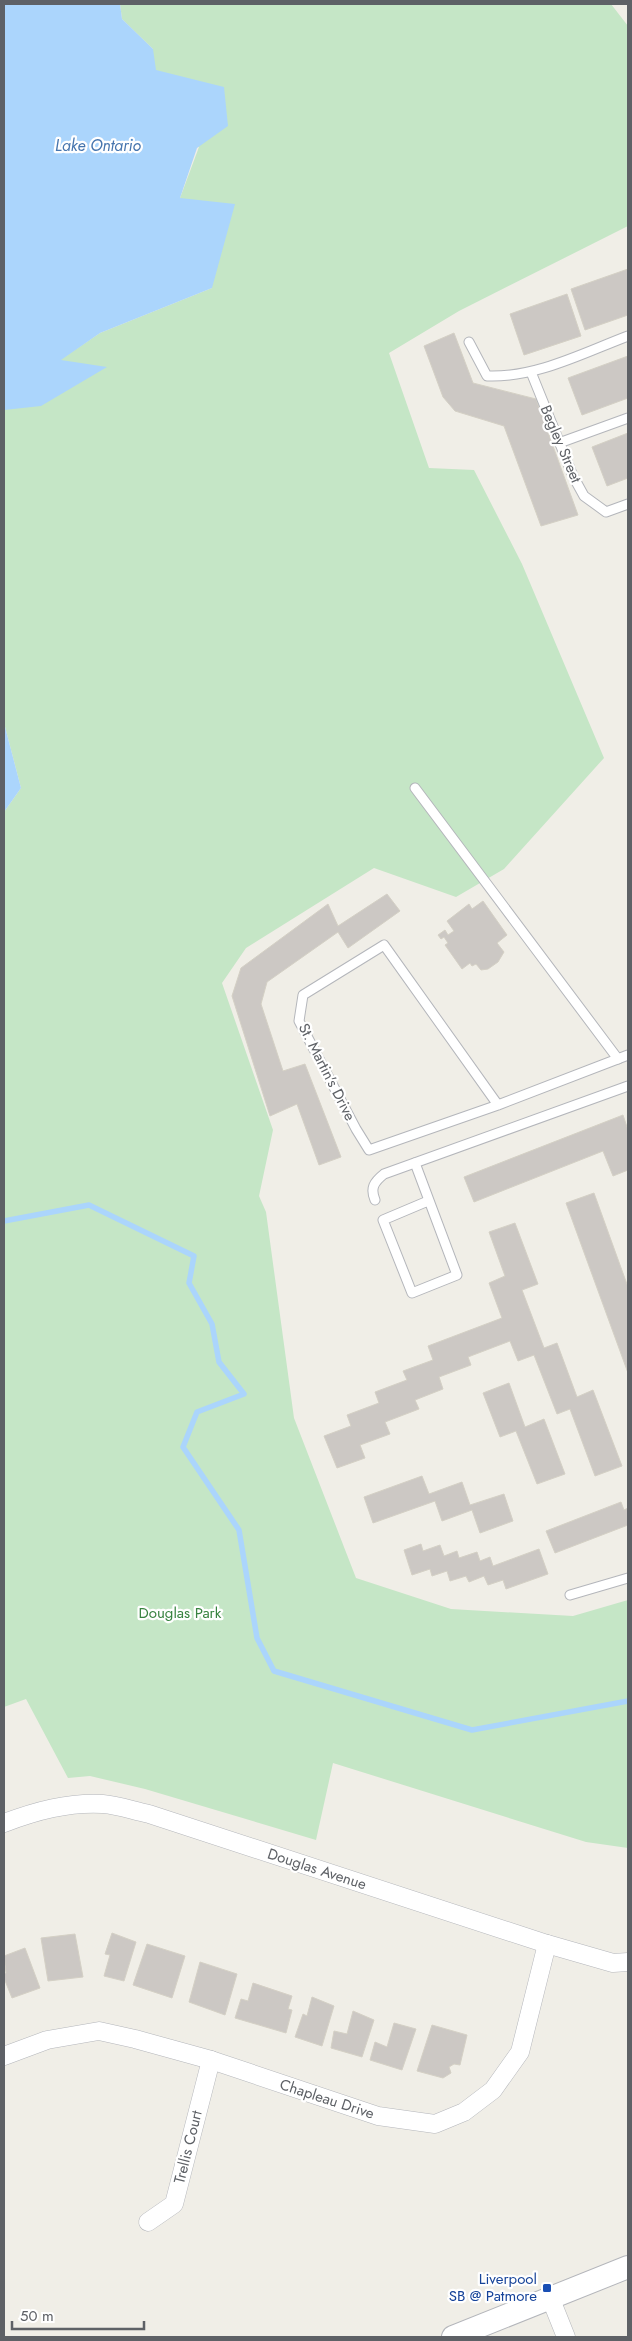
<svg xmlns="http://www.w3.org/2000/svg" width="632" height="2341" viewBox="0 0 632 2341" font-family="Jost,sans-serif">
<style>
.green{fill:#c5e6c6}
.water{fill:#abd5fc}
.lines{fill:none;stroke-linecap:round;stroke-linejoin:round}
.stream{stroke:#abd5fc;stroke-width:5.5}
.building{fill:#ccc8c4;stroke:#d4d0c5}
.service-casing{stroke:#b4b6bb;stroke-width:11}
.minor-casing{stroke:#b4b6bb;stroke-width:19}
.tertiary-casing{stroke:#b4b6bb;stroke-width:24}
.service{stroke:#fff;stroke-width:9}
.minor{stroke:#fff;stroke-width:18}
.tertiary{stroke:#fff;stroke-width:22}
.transit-dot{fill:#1a4fb4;stroke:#fff;stroke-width:2}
.labels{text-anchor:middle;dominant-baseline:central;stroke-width:4.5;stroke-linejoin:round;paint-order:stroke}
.street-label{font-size:15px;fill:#5e6166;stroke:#fff}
.park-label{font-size:15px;fill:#388340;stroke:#fff}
.transit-label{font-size:15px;fill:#164399;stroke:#fff;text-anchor:end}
.water-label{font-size:16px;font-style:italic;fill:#4675ae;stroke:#fff}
</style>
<rect width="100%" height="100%" fill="#f0eee7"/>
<path class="green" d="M120,4H611L628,26V226L459,311L389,353L429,468L474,470L522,564L604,758L504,869L456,897L374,868L246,948L222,983L273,1130L259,1196L266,1212L294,1418L356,1578L451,1609L573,1616L628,1600V1848L586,1842L333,1763L316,1840L145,1789L90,1776L68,1778L26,1699L4,1707V812L21,788L4,723V370L60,360L100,333L212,288L180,198L199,147L153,105V49L122,19Z"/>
<g class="water">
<path d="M4,4H120L122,19L153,49L156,70L224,87L228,126L197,148L180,198L235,204L212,288L100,333L61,360L107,367L41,406L4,410Z"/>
<path d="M4,723L21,788L4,812Z"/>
</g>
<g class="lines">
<path class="stream" d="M4,1221L89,1205L194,1256L189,1283L212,1324L219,1362L244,1394L197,1412L183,1447L239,1530L257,1638L274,1671L472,1730L628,1701"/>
</g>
<g class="building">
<path d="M628,269V315L585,330L571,289Z"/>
<path d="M567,294L581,336L524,355L510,314Z"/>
<path d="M454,333L473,383L536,399L578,515L541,526L504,426L455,411L443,397L424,346Z"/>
<path d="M628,356V398L582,415L568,378Z"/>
<path d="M628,433V478L607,486L592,447Z"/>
<path d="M387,894L400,911L348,948L338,932L267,982L261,1004L283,1071L305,1064L341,1157L319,1165L297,1104L270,1116L232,996L241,968L328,904L338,926Z"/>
<path d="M483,901L507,935L497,943L504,952L498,962L488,969L481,970L476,964L472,966L470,963L462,969L445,945L448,943L444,937L441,939L438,935L445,930L448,935L454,931L447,921L469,904L472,909Z"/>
<path d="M623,1115L628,1130V1170L613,1176L603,1151L474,1202L464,1177Z"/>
<path d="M594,1193L628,1287V1373L566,1203Z"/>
<path d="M515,1223L538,1284L522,1290L544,1348L557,1343L577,1397L593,1390L622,1466L595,1476L570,1409L557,1414L534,1355L518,1361L510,1341L468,1357L471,1365L439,1377L443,1389L415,1400L419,1409L385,1422L390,1434L360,1445L365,1458L337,1468L324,1436L351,1426L347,1415L379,1403L375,1392L407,1380L403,1371L433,1360L428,1346L502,1318L489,1283L505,1276L489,1232Z"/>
<path d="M509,1383L525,1427L544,1419L565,1474L537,1484L516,1431L500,1437L483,1393Z"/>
<path d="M422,1476L429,1494L462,1482L470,1505L504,1494L513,1521L480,1533L472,1510L442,1521L435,1501L373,1523L364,1497Z"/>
<path d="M621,1502L624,1510L628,1508V1525L555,1553L546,1531Z"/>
<path d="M421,1544L423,1551L440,1545L444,1556L457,1551L459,1558L477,1552L480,1561L490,1557L493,1566L539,1549L548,1574L506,1589L503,1580L488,1585L484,1576L469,1582L466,1576L450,1581L447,1571L432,1576L430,1569L412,1575L404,1550Z"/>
<path d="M112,1933L136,1942L124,1981L104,1976L110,1955L105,1954Z"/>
<path d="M75,1934L83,1977L48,1981L41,1938Z"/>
<path d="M147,1944L185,1956L172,1998L133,1985Z"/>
<path d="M25,1948L40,1988L12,1998L4,1978V1975L6,1973L4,1956Z"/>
<path d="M200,1962L237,1974L225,2015L189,2002Z"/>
<path d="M253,1983L292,1996L288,2009L292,2010L286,2033L235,2018L241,1999L248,2001Z"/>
<path d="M312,1997L334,2006L322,2046L295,2037L303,2014L307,2016Z"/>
<path d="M353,2011L374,2020L362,2057L331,2048L334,2031L347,2034Z"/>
<path d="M394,2023L416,2029L402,2070L370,2060L375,2042L387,2047Z"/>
<path d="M432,2025L467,2035L460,2065L454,2064L449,2067L451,2073L443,2078L417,2071Z"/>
</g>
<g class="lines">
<defs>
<g id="service">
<path d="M469,342L487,376C536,378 583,353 628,336"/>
<path d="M531,372L573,476L584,496L606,512L628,504"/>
<path d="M559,443L628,418"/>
<path d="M415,788L618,1059"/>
<path d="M498,1105L384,945L303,995L299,1021L356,1129L369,1150L498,1105L628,1055"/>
<path d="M415,1163L457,1275L412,1293L383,1220L428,1201"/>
<path d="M375,1200C370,1188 374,1182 384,1174L628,1086"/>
<path d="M570,1595L628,1578"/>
</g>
<g id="minor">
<path d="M4,1823C36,1811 68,1802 103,1804C118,1805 134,1811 149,1814L547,1944L613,1963L628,1962"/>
<path d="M4,2056L47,2040L99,2031L135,2039L211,2060L378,2116L435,2124L464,2112L493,2090L520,2052L547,1944"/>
<path d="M148,2222L174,2204L211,2060"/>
<path d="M550,2297L566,2337"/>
</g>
<path id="tertiary" d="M453,2337L628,2267"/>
</defs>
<use href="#service" class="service-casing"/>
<use href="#minor" class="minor-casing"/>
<use href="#tertiary" class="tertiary-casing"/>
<use href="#service" class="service"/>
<use href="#minor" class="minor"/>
<use href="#tertiary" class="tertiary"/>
</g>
<rect class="transit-dot" x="542" y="2283" width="10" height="10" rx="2.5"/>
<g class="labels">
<g class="street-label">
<text transform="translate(561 444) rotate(67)">Begley Street</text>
<text transform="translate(327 1072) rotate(63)">St. Martin's Drive</text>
<text transform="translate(317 1869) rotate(18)">Douglas Avenue</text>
<text transform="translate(327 2099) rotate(18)">Chapleau Drive</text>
<text transform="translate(188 2147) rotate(-76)">Trellis Court</text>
</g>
<g class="park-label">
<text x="180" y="1613">Douglas Park</text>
</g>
<g class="transit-label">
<text x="537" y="2279">Liverpool<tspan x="537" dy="17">SB @ Patmore</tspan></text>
</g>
<g class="water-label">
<text x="98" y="145">Lake Ontario</text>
</g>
</g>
<rect width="632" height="2341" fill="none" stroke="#5e6166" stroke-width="10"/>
<path d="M12 2321v8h132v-8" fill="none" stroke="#5e6166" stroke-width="2.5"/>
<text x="20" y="2321" font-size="15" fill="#5e6166" stroke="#ffffff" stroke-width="4" paint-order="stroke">50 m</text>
</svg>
